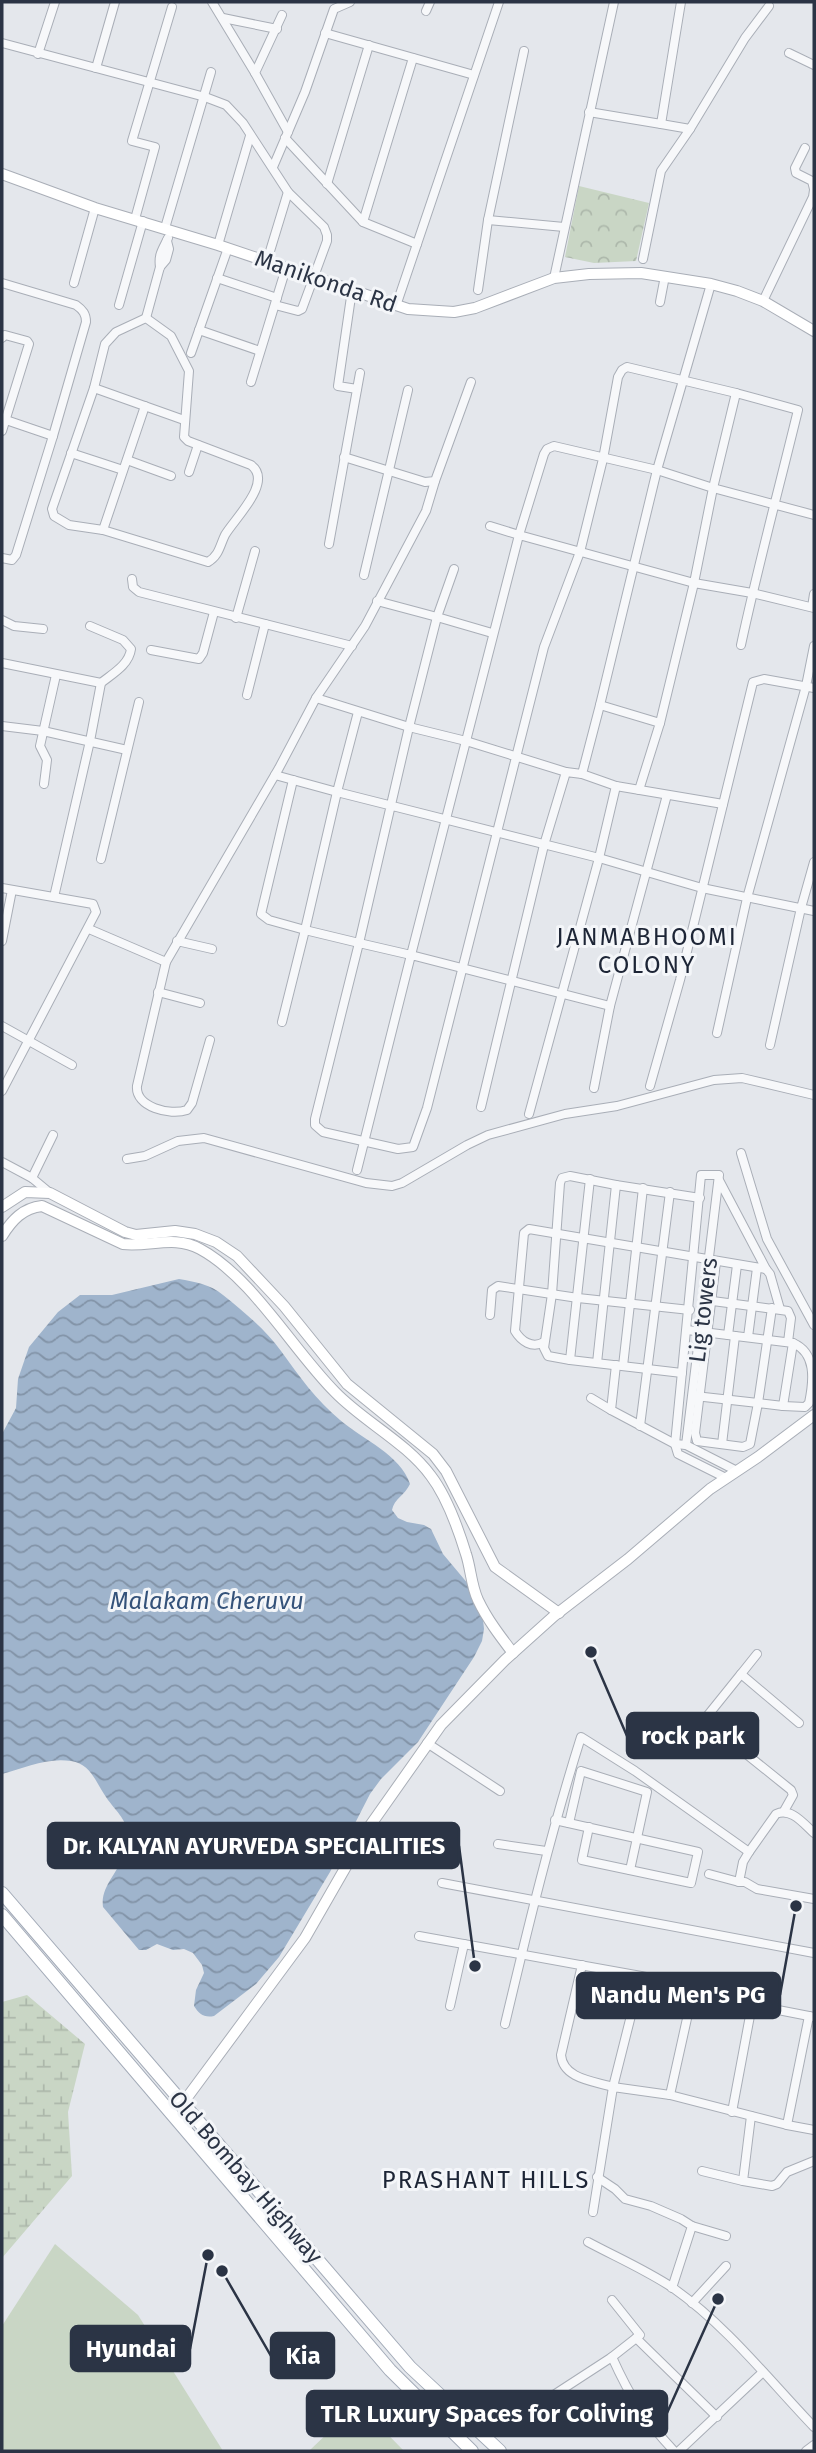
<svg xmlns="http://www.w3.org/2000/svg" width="816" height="2453" viewBox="0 0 816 2453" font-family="'Fira Sans',sans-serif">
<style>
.grass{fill:#c9d6c5}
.wetland{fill:url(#wetland-marsh)}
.park{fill:url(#park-crowns)}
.water{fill:url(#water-waves)}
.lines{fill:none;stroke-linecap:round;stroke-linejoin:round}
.street-casing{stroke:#a9aeb7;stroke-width:10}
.secondary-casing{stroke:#a9aeb7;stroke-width:12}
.primary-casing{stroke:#a3abb8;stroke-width:14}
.street{stroke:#f7f8fa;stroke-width:8}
.secondary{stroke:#fff;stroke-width:10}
.primary{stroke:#fff;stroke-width:12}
.labels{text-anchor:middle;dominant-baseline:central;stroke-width:6;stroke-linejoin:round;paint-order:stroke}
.street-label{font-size:23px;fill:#2b3445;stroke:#f4f6f9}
.neighbourhood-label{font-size:24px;letter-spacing:2px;fill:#1d2536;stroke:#f4f6f9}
.water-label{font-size:24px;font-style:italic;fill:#34527a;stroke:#f4f6f9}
.leader{fill:none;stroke:#2b3445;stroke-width:2.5}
.callout-dot{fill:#2b3445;stroke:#f4f6f9;stroke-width:2.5}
.callout{fill:#2b3445;stroke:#2b3445;stroke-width:2.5}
.callout-label{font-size:24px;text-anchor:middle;font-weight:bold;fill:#fff}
</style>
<defs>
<pattern id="wetland-marsh" width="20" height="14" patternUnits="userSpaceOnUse" patternTransform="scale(1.75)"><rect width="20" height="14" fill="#c9d6c5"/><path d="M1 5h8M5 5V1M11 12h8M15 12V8" fill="none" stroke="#adb8ab"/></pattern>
<pattern id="park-crowns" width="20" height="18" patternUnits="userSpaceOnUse" patternTransform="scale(1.75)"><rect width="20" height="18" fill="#c9d6c5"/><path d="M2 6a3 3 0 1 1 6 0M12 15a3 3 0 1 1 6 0" fill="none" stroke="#adb8ab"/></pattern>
<pattern id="water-waves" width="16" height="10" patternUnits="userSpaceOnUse" patternTransform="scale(1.75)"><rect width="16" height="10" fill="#9fb4cc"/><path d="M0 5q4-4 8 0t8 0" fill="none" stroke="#8293a7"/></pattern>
</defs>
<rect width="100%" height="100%" fill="#e4e7ec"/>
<g class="grass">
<path d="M55,2244L138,2315L223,2451H2V2326Z"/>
<path d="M358,2404L404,2451H309Z"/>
</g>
<path class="wetland" d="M27,1995L85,2044L68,2112L72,2176L2,2258V2002Z"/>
<path class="park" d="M579,186L649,203L636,261L594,263L565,257Z"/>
<path class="water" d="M179,1279C195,1282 210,1284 223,1295C243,1311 266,1330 281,1351C299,1376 316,1400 340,1420C362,1439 401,1455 410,1484C405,1495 394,1499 392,1510L398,1518L407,1522L424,1525L431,1529L443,1554L469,1585L482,1610L484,1629L482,1641L474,1657L418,1742L381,1779L370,1794L330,1872L279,1957L256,1984L214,2016C204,2018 199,2014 194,2006L196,1990L204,1973L202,1965L193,1953L184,1949L173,1950L157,1944L146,1950H139L103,1907C100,1886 120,1871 125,1852C134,1821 117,1815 104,1794C95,1780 90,1764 71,1761C48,1757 24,1768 2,1774V1434L16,1408L18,1379L29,1347L58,1312L80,1295H112Z"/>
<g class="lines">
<defs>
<g id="street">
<path d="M212,2L255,73"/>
<path d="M426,11L430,2"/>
<path d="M282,15L255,73L288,132"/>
<path d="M223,18L277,29"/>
<path d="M325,33L474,75"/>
<path d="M2,43L96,68L115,2"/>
<path d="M789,53L814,65"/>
<path d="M38,54L55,2"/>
<path d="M96,68L205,97L226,105L243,123L288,192L324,227L327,235V241L302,309L298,311L275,305"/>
<path d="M589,112L661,124L681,2"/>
<path d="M661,124L690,129L745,38L769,6"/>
<path d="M285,138L363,222L417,244"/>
<path d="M805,148L795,168L796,173L812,181L814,189"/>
<path d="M273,167L305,92L334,9L350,2"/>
<path d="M327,184L369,45"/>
<path d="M135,219L155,147L132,141L172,7"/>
<path d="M488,220L564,227"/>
<path d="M363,222L413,58"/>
<path d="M165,228L211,72"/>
<path d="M218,245L250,136"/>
<path d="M643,259L661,171L690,129"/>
<path d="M267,261L288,192"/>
<path d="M160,267C158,254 163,249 168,238"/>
<path d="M217,278L277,298"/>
<path d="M554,278L614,2"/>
<path d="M2,283L76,305C83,310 86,314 86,322L53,436"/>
<path d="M74,283L95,208"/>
<path d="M352,290L338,386L357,389"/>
<path d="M478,290L488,220L524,51"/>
<path d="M763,301L813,197L814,190"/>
<path d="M660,302L665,276"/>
<path d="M119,305L143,221"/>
<path d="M396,306L499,2"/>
<path d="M146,318L171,336L189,371L184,437L188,441L251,465C274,482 234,519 225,535C220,545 219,556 208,562L103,530L69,525L54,516L52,509L94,388L105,344L116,332Z"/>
<path d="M146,318L160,267L166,260L169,249L167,241"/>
<path d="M199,330L260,351"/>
<path d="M2,338L5,335L27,341L29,344L2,431"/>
<path d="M191,353L228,248"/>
<path d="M251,382L286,268"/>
<path d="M94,388L184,420"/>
<path d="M71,453L123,470"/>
<path d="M344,457L425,482L435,481L471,382"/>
<path d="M127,460L171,476"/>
<path d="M189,472L198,445"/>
<path d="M490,526L519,535L544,454L547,449L554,446L657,470L713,488L694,583L519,535L466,741L409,727L359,943L305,930L337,792L599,858L702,888L814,911"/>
<path d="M103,530L145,406"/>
<path d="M329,544L360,373"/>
<path d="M2,558L12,560L16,555L53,436L6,420"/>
<path d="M454,569L437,617L492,633"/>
<path d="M364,575L408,390"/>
<path d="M132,579L133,587L139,592L352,646"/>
<path d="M812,607L814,594"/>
<path d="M236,618L255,551"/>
<path d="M2,620L14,626L43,629"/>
<path d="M741,645C758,566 779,488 798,410L736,393L713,488L814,515"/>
<path d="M151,650L199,659L203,653L214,612"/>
<path d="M2,663L101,683"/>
<path d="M247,695L265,624"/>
<path d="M316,698L409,727L437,617L377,601"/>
<path d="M660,723L694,583L752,593L814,608"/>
<path d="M2,726L43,731L127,750"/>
<path d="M566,772L466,741L411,955L359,943L315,1119V1125L323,1132L398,1149L413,1147L427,1108L544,647L580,552L603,459L618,377L622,370L627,367L736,393"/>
<path d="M582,774L600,705"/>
<path d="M275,775L337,792L358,712"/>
<path d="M44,784L47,760L40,746L56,675"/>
<path d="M639,790L660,723L600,705L657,470L711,284"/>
<path d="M101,859L139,702"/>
<path d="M2,888L93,904L96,912L2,1091"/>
<path d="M54,897L90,741L101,683C112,674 129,665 131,649L123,640L90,626"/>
<path d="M89,929L166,962"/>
<path d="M2,941L12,890"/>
<path d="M177,941L212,949"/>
<path d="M158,992L200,1003"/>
<path d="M282,1022L305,930L269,920L261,914L293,780"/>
<path d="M2,1026L72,1065"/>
<path d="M717,1033L747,898L806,686L814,646"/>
<path d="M210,1040L192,1103L187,1110C170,1116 135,1107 137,1086L166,962L279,768L316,698L365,626L426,511L435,481"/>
<path d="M770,1045L801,908L814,862"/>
<path d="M650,1086L680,980L753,682L764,679L814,688"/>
<path d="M594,1088L610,1006L667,795"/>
<path d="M481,1107L544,845L566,772L582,774L616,786L723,804"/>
<path d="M529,1114L599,858L616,786"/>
<path d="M741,1153L767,1239L814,1325"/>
<path d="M127,1159L145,1156L178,1141L204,1138L366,1183L392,1186L402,1183L467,1145L488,1135L565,1114L617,1106L714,1080L742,1078L814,1095"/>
<path d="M2,1162L32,1178"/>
<path d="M357,1170L411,955L610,1006"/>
<path d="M590,1179L570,1360L682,1373"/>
<path d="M50,1193L32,1178L53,1135"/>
<path d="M716,1262L695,1433L697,1441L743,1447L750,1444L758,1403L783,1406L793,1343"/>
<path d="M766,1269L770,1274L780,1309"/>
<path d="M705,1300L788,1311L791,1318L788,1342"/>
<path d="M490,1315L492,1290L498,1286L578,1298L690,1310"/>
<path d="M687,1330L793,1343C816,1353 814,1379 809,1403L805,1407L783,1406"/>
<path d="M728,1335L737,1265"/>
<path d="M748,1337L757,1268"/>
<path d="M544,1342C532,1349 521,1341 515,1331L524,1233L529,1229L766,1269L719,1180"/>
<path d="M570,1360L548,1356L544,1348L552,1294L560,1183L562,1178L570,1176L616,1185"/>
<path d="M597,1363L616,1185L700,1198"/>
<path d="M616,1365L611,1410L675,1444L686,1445L737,1471"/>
<path d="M623,1366L643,1188"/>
<path d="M695,1396L758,1403L772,1308"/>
<path d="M591,1398L611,1410"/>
<path d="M640,1426L670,1192"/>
<path d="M722,1444L735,1336"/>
<path d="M686,1445L719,1175H701L675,1444L678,1454L726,1478"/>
<path d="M741,1674L757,1654"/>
<path d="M427,1743L500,1791"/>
<path d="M685,1746L704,1720"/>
<path d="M784,1811L793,1795L791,1790L704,1720L741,1674L799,1723"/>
<path d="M555,1820L698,1852L691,1883L582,1860L589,1827"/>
<path d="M569,1823L581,1771L647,1792L630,1870"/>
<path d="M814,1833C804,1824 791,1807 776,1814L749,1852L743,1862L739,1882H745L757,1889L814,1899"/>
<path d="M498,1844L546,1851"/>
<path d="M709,1874L739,1882"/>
<path d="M442,1883L814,1953"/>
<path d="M419,1936L641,1976L694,1987L752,2005L814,2017"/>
<path d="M582,1965L561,2055C563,2079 594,2081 613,2087L641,1976"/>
<path d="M450,2006L464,1944"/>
<path d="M505,2024C528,1927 551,1832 581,1737L635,1771L749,1852"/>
<path d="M670,2095L694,1987"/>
<path d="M732,2112L752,2005"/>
<path d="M751,2116L743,2181L772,2186L777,2184L787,2172L814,2161"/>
<path d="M787,2125L809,2016"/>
<path d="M702,2171L743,2181"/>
<path d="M597,2177L615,2189L625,2199L651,2206L681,2219L692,2226L672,2288"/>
<path d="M593,2212L613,2087L670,2095L787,2125L814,2130"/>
<path d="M692,2226L726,2236"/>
<path d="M588,2242C616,2257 646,2270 673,2288C727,2326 769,2380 814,2427"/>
<path d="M692,2303L726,2266"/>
<path d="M636,2338L717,2417"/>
<path d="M612,2357C630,2397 644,2419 674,2451"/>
<path d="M549,2398L612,2357L640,2335L612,2300"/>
<path d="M679,2451L763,2372"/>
<path d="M806,2451L814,2445"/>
</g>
<g id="secondary">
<path d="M2,174L95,208L218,245L408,309L454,312L475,308L554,278L589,274L641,273L711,284L737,291L763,301L814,331"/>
<path d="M2,1207L25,1192L50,1193L125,1232L136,1235L175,1231L195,1234L216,1242L237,1256L284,1306L347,1384L433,1454L446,1471L495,1567L559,1613"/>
<path d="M2,1236C12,1220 23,1208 42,1206L123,1244C150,1247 175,1235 200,1249C252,1277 293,1350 335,1392C364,1422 406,1442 431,1476C447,1497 458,1528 466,1554C471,1569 471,1585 478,1600C487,1619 500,1636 513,1653"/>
<path d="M183,2103L305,1938L367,1830L441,1725L505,1660L554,1616L628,1559L710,1489L758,1457L814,1415"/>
</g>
<g id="primary">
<path d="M2,1893L410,2367L500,2451"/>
<path d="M2,1915L390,2370L472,2451"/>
</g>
</defs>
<use href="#street" class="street-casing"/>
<use href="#secondary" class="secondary-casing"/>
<use href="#primary" class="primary-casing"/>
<use href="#street" class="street"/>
<use href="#secondary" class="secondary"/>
<use href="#primary" class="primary"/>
</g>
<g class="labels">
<g class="street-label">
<text transform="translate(326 281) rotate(19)">Manikonda Rd</text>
<text transform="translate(703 1310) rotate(-83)">Lig towers</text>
<text transform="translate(246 2177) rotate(49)">Old Bombay Highway</text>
</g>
<g class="neighbourhood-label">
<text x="647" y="937">JANMABHOOMI<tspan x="647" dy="28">COLONY</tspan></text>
<text x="486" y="2180">PRASHANT HILLS</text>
</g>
<g class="water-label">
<text x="207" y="1601">Malakam Cheruvu</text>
</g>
</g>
<path class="leader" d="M591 1652L627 1736M475 1966L459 1846M796 1906L780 1995M208 2255L190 2349M222 2271L271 2356M718 2299L667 2413"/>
<g class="callout-dot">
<circle cx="591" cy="1652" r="7"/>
<circle cx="475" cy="1966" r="7"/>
<circle cx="796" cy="1906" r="7"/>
<circle cx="208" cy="2255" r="7"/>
<circle cx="222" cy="2271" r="7"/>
<circle cx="718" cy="2299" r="7"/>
</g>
<g class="callout">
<rect x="627" y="1713" width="131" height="45" rx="7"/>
<rect x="48" y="1823" width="411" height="45" rx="7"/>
<rect x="577" y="1973" width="203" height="45" rx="7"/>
<rect x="71" y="2326" width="119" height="45" rx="7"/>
<rect x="271" y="2333" width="63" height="45" rx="7"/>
<rect x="307" y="2391" width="360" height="45" rx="7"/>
</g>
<g class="callout-label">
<text x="693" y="1744">rock park</text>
<text x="254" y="1854">Dr. KALYAN AYURVEDA SPECIALITIES</text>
<text x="678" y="2003">Nandu Men's PG</text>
<text x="131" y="2357">Hyundai</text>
<text x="303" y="2364">Kia</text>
<text x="487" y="2422">TLR Luxury Spaces for Coliving</text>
</g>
<rect width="816" height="2453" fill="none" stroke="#2b3445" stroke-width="7"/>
</svg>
